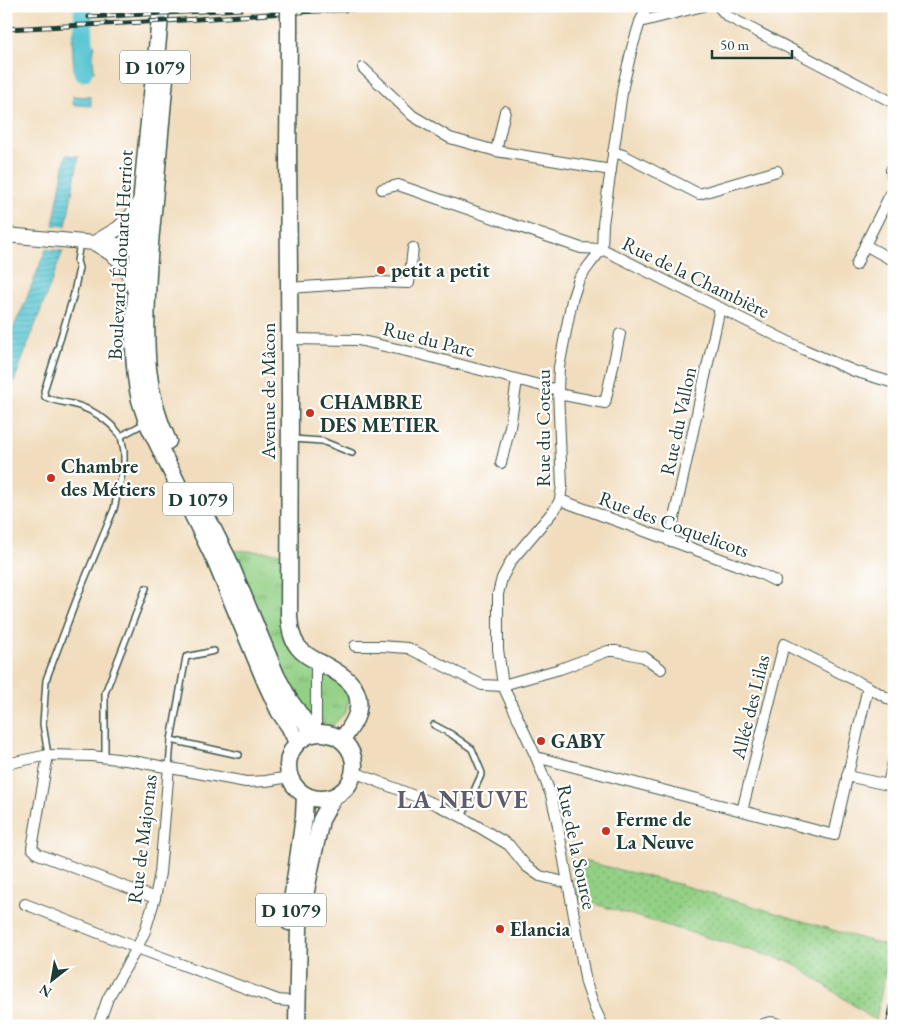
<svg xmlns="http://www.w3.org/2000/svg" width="900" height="1032" viewBox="0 0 900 1032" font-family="'EB Garamond',serif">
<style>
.grass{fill:url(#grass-dots);stroke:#59865c}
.park{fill:url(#park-tufts);stroke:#59865c}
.water{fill:url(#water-rules);stroke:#3c8284}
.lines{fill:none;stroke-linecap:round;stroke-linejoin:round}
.river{stroke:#5ac6d3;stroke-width:19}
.lane-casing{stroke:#3e5549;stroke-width:8}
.street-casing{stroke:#3e5549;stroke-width:12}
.secondary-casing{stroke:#3e5549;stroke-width:16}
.primary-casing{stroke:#3e5549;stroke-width:19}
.lane{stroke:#fff;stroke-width:5}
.street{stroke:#fff;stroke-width:10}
.secondary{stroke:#fff;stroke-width:14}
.primary{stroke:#fff;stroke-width:16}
.rail-casing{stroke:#1f3d34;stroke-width:5}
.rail{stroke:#fff;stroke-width:3;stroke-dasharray:9;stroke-linecap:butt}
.primary-bridge-casing{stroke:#3e5549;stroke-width:19;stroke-linecap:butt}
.primary-bridge{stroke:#fff;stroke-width:16}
.poi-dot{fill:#c8321e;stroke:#fff;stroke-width:2}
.labels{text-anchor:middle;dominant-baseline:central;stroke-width:4.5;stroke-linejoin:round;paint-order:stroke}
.shield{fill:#fff;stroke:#627771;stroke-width:1}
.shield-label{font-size:19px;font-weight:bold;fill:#1f3d34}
.street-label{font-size:20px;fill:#1f3d34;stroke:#fff}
.poi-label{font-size:20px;font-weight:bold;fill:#1f3d34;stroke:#fff;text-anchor:start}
.district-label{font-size:25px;font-weight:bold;letter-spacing:1px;fill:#5f5d6a;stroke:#fff}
</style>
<defs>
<pattern id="grass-dots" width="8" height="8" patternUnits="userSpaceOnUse" patternTransform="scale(1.25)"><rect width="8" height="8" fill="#93d085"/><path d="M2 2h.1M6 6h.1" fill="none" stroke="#77aa6e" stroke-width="1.8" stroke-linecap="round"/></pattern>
<pattern id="park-tufts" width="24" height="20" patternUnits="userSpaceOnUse" patternTransform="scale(1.25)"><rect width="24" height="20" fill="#93d085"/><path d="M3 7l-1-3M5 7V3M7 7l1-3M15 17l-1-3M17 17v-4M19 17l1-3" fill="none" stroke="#77aa6e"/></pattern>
<pattern id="water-rules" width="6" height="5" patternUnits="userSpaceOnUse" patternTransform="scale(1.25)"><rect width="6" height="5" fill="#5ac6d3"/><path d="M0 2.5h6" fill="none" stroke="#4aa2ac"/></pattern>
</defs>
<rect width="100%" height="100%" fill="#fff"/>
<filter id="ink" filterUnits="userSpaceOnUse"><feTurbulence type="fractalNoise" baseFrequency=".02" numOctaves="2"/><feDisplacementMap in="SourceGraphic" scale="10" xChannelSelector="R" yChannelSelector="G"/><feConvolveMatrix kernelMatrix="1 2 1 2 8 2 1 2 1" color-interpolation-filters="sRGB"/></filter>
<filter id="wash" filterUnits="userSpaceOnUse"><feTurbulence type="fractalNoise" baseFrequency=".0096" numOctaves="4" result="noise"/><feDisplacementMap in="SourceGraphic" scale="20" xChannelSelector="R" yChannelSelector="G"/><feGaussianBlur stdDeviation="1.12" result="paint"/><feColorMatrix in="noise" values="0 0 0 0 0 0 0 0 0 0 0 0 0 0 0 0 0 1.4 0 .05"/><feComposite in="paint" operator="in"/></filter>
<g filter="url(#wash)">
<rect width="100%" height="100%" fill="#f1ddbe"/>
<path class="grass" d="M571,858L682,885L890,947L876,1021L793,963L578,899Z"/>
<path class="park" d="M227,550L285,553L284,633L330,677L342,685L349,698L346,712L333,725L312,721L291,695Z"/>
<g class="water">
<path d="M75,27H91V45H95L93,55L94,72L74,71L72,40Z"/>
<path d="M73,96L91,97V106L73,105Z"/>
<path d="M66,155L79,156L66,226L53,225Z"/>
<path d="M46,249L63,251L6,403V343L24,305Z"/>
</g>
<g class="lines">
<path class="river" d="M83,6L84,43L83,72"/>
</g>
</g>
<g filter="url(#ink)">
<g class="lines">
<defs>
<g id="lane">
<path d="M59,343L73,297L79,268L77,261L80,242"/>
<path d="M58,347L44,391L45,397C53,401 63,402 72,404C92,409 108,419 121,436"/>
<path d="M293,439L322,441L352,453"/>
<path d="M434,725L451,734L472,749L482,773L462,817"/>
<path d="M171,740L239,755"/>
<path d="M48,755L43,724L46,680L79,593L114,509L124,465V451L121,436L145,423"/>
<path d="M105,757V693L146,588"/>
<path d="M169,767L171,740L186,657L214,651"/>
</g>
<g id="street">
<path d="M718,6L727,16L894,103"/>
<path d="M640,22L703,6"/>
<path d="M363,68L413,116L450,138L496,151L611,170"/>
<path d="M496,151L505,111"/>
<path d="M613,152L623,155L699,194L777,171"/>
<path d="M894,166L891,170L894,184"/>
<path d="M894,187L865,245L894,261"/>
<path d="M382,189L398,185L581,248L602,249L805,350L854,371L894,383"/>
<path d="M602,249L590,264L579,279L572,300L559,367L558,390L562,486L560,500L555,509L511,561L502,578L498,594V649L503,686L536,757L551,795L557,821L586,983L595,1009L603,1026"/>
<path d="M602,249L603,224L623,86L632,48L640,22L646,9V6"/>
<path d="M856,265L865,245"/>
<path d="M289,288L375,282L409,283L413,248"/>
<path d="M289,339L358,340L419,354L558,390"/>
<path d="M558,394L605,403L620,334"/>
<path d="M501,463L510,427L517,380"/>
<path d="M560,500L759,573L775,581"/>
<path d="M669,541L720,308"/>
<path d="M355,646H380L408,648L482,685L503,686L510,683L560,669L608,651H616L644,657L661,669"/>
<path d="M868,687L894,702"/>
<path d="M316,733V660"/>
<path d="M48,755L32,848L38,854L155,898"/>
<path d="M536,757L834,835L868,687L784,644L742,811"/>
<path d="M6,764L48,755L92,756L133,761L246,782L266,781L289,777"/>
<path d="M354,772L437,805L462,817L509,845L526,866L540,876L568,883"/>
<path d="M847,776L888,785L894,757"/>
<path d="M25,904L137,948L278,1000L289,1001"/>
<path d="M98,1026L108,998L137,948L145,931L155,898L160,873L169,767"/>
<path d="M761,1026C768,1021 774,1021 781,1026"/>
</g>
<g id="secondary">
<path d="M6,235L149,248"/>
<path d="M134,289C126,262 118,257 94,243L119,228L132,215L141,199"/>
</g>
<g id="primary">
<path d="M161,6C154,90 141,172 138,256C136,304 129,353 140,400C142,407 145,414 147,422L214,558L266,683L279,711L289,726L297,742"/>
<path d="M289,32L288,151L290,400L289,617C290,627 291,638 298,647C304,655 314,660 323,664C341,674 362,685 358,709C357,720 348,731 342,740"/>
<path d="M166,67C162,115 157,163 153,212C150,240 148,267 147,295C145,347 145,393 168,441"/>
<path d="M203,509L228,559L276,675L290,701L313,733"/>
<circle cx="321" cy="766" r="33"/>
<path d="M289,922L304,817L305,795"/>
<path d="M297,1026L299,927L311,865L321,820L333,798"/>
</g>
</defs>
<use href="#lane" class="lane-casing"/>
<use href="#street" class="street-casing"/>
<use href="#secondary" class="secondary-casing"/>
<use href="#primary" class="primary-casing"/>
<use href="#lane" class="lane"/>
<use href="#street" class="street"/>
<use href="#secondary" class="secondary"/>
<use href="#primary" class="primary"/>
<defs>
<g id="rail">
<path d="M89,17L241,9"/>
<path d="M6,29L183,20L297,12L420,6"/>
<path d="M888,1026L894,996"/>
</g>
</defs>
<use href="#rail" class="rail-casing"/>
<use href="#rail" class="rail"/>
<defs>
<path id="primary-bridge" d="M289,32V6"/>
</defs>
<use href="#primary-bridge" class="primary-bridge-casing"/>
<use href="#primary-bridge" class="primary-bridge"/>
</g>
</g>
<g class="poi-dot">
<circle cx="381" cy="270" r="5"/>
<circle cx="310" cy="413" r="5"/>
<circle cx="51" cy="478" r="5"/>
<circle cx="541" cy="741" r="5"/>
<circle cx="606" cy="831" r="5"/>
<circle cx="500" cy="929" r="5"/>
</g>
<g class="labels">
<g class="shield">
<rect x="120" y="50.5" width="70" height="33" rx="4"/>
<rect x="163" y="482.5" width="70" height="33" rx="4"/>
<rect x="256" y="893.5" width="70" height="33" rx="4"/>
</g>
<g class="shield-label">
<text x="155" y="67">D 1079</text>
<text x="198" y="499">D 1079</text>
<text x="291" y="910">D 1079</text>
</g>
<g class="street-label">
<text transform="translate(120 255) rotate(-87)">Boulevard Édouard Herriot</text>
<text transform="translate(696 277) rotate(26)">Rue de la Chambière</text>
<text transform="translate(429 339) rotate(14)">Rue du Parc</text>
<text transform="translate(268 391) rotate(-90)">Avenue de Mâcon</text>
<text transform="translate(678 421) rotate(-78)">Rue du Vallon</text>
<text transform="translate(543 428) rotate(-90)">Rue du Coteau</text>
<text transform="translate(674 524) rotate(20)">Rue des Coquelicots</text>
<text transform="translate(750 707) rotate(-76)">Allée des Lilas</text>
<text transform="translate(142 839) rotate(-83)">Rue de Majornas</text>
<text transform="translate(577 847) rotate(78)">Rue de la Source</text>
</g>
<g class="poi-label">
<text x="391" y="270">petit a petit</text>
<text x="320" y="402">CHAMBRE<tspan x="320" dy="23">DES METIER</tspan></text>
<text x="61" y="466">Chambre<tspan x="61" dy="23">des Métiers</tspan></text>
<text x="551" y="741">GABY</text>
<text x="616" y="819">Ferme de<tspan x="616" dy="23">La Neuve</tspan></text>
<text x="510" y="929">Elancia</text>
</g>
<g class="district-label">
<text x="463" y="799">LA NEUVE</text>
</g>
</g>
<rect width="900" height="1032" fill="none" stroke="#fff" stroke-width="25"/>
<g transform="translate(52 980) rotate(211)" stroke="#ffffff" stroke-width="4" paint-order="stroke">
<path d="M0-4L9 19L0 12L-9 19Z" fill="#1f3d34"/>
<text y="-8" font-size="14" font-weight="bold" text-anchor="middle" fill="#1f3d34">N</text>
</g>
<path d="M712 50v8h80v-8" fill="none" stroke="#1f3d34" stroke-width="2.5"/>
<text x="720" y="50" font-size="15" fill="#1f3d34" stroke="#ffffff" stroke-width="4" paint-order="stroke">50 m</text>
</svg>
